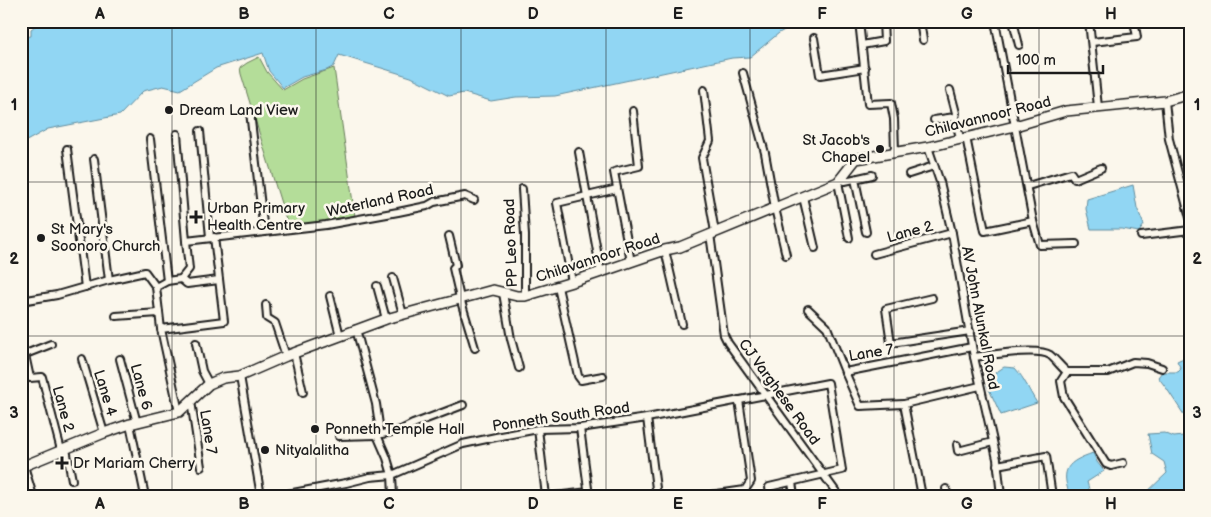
<svg xmlns="http://www.w3.org/2000/svg" width="1211" height="517" viewBox="0 0 1211 517" font-family="'Balsamiq Sans',sans-serif">
<style>
.green{fill:#b4dd99;stroke:#687c5a}
.water{fill:#91d6f3;stroke:#628c9d}
.lines{fill:none;stroke-linecap:round;stroke-linejoin:round}
.street-casing{stroke:#1c1c1c;stroke-width:10}
.secondary-casing{stroke:#1c1c1c;stroke-width:12}
.street{stroke:#fbf7ec;stroke-width:6}
.secondary{stroke:#fbf7ec;stroke-width:9}
.grid{fill:none;stroke:#1c1c1c;stroke-width:1;stroke-opacity:0.55}
.poi-dot{fill:#1c1c1c;stroke:#fbf7ec;stroke-width:2}
.labels{text-anchor:middle;dominant-baseline:central;stroke-width:5;stroke-linejoin:round;paint-order:stroke}
.poi-label{font-size:15px;fill:#1c1c1c;stroke:#fbf7ec;text-anchor:start}
.street-label{font-size:15px;fill:#1c1c1c;stroke:#fbf7ec}
.neatline{fill:none;stroke:#1c1c1c;stroke-width:2}
.grid-label{font-size:16px;text-anchor:middle;font-weight:bold;fill:#1c1c1c}
</style>
<rect width="100%" height="100%" fill="#fbf7ec"/>
<filter id="ink" filterUnits="userSpaceOnUse"><feTurbulence type="fractalNoise" baseFrequency=".02" numOctaves="2"/><feDisplacementMap in="SourceGraphic" scale="10" xChannelSelector="R" yChannelSelector="G"/><feConvolveMatrix kernelMatrix="1 2 1 2 8 2 1 2 1" color-interpolation-filters="sRGB"/></filter>
<g filter="url(#ink)">
<path class="green" d="M259,57L267,72L283,90L302,79L334,68L355,217L288,226L241,74L240,68L247,63Z"/>
<g class="water">
<path d="M42,21H800L779,33L750,57L732,58L555,96L516,97L491,101L464,93L449,96L411,77L339,55L334,66L327,70L302,77L283,88L269,71L263,53L216,68L180,90L163,86L143,91L120,115L48,129L21,144V38L31,36V29Z"/>
<path d="M1133,185L1137,208L1144,225L1139,232L1122,229H1091L1086,209L1087,199Z"/>
<path d="M1188,356L1190,357V424L1167,389L1158,377L1162,372H1178L1181,369L1177,361Z"/>
<path d="M1004,367L1015,368C1025,379 1029,391 1037,403L1001,415L987,385L995,373Z"/>
<path d="M1164,433L1174,437L1183,436L1190,441V487L1180,496H1171L1169,493L1163,496H1143L1167,473L1164,462L1152,454L1148,434Z"/>
<path d="M1093,453L1097,462L1104,471L1087,482L1091,496H1070C1060,469 1067,462 1093,453Z"/>
</g>
<g class="lines">
<defs>
<g id="street">
<path d="M859,21L868,104L891,103L894,119L895,151"/>
<path d="M920,21L923,40"/>
<path d="M995,21L1033,221L1040,245L1076,244"/>
<path d="M1013,21L1019,45"/>
<path d="M1089,21L1098,107"/>
<path d="M814,38L820,75L865,68"/>
<path d="M1092,42L1137,37L1134,21"/>
<path d="M862,45L884,41L883,22L887,21"/>
<path d="M743,73L765,153L775,208L786,255"/>
<path d="M704,90L710,141L702,158L715,232"/>
<path d="M950,90L956,113L955,117"/>
<path d="M1165,101L1169,139L1190,218"/>
<path d="M250,112L264,232"/>
<path d="M934,120L955,117L960,138"/>
<path d="M200,131L210,237"/>
<path d="M177,134L186,241"/>
<path d="M966,137L985,231L1033,221"/>
<path d="M150,139L167,281"/>
<path d="M928,147L940,182L952,233L974,357L997,459L1001,496"/>
<path d="M67,149L85,287"/>
<path d="M579,152L601,273"/>
<path d="M94,159L109,280"/>
<path d="M909,174L934,166"/>
<path d="M841,179L845,181L872,175"/>
<path d="M855,179L866,232"/>
<path d="M838,182L849,238"/>
<path d="M1028,186L1071,173L1075,179L1101,168"/>
<path d="M522,189L525,235V296"/>
<path d="M803,197L815,248"/>
<path d="M710,234L724,335L728,343L839,496"/>
<path d="M449,236L456,265L453,268L460,298L475,348"/>
<path d="M1141,236L1190,230"/>
<path d="M665,250L682,324"/>
<path d="M874,254L952,233"/>
<path d="M631,262L614,172L639,166L633,111"/>
<path d="M393,278L403,314"/>
<path d="M181,279L187,284L219,280"/>
<path d="M572,282L557,203L617,189"/>
<path d="M377,286L386,319"/>
<path d="M156,287L167,281L181,279L189,269L186,241L326,225L398,212L427,206L434,202L465,196L474,200"/>
<path d="M156,287L161,329L179,412"/>
<path d="M558,287L578,376L581,380L603,376"/>
<path d="M503,293L511,339L519,368"/>
<path d="M330,296L340,336"/>
<path d="M932,298L886,309L891,343L970,331"/>
<path d="M21,301L57,295L109,280L145,272L156,287"/>
<path d="M266,305L267,318L275,323L286,356"/>
<path d="M808,309L827,327L845,372L972,347"/>
<path d="M116,316L159,313"/>
<path d="M161,329L224,321L214,237"/>
<path d="M356,329L376,404L379,425L377,435L387,458L392,475L393,496"/>
<path d="M196,343L202,371L209,384"/>
<path d="M294,353L303,392"/>
<path d="M23,355L51,344"/>
<path d="M25,355L30,378L42,377L61,450"/>
<path d="M974,357C989,355 1038,347 1050,355C1056,360 1061,367 1067,372H1108L1133,362L1147,363L1162,368"/>
<path d="M82,359L104,433"/>
<path d="M120,359L137,423"/>
<path d="M845,372L860,406L904,404"/>
<path d="M1067,372L1061,381L1064,397L1106,464L1111,466L1123,463"/>
<path d="M240,376L261,496"/>
<path d="M191,401L201,467"/>
<path d="M647,418L657,496"/>
<path d="M130,424L145,496"/>
<path d="M580,428L589,496"/>
<path d="M538,429L546,496"/>
<path d="M339,436L377,435L401,430L413,424L463,405"/>
<path d="M957,445L958,451L993,442"/>
<path d="M66,449L72,480"/>
<path d="M997,465L1046,456L1052,496"/>
<path d="M24,466L33,496"/>
<path d="M792,482L794,496"/>
<path d="M946,489L948,496"/>
<path d="M277,496L346,483L370,477L392,475L463,444L496,437L538,429L580,428L647,418L828,383L842,470L769,487L770,496"/>
<path d="M554,496L589,492"/>
<path d="M703,496L745,490L751,481L739,400"/>
<path d="M922,496L904,404L980,386"/>
</g>
<path id="secondary" d="M21,467L104,433L130,424L179,412L209,384L223,378L240,376L286,356L386,319L493,290L517,296H525L572,282L665,250L680,247L838,182L856,159L928,147L1015,126L1066,111L1165,101L1190,94"/>
</defs>
<use href="#street" class="street-casing"/>
<use href="#secondary" class="secondary-casing"/>
<use href="#street" class="street"/>
<use href="#secondary" class="secondary"/>
</g>
</g>
<path class="grid" d="M172,21V496M316,21V496M461,21V496M606,21V496M750,21V496M894,21V496M1039,21V496M21,182H1190M21,336H1190"/>
<g class="poi-dot">
<circle cx="169" cy="110" r="5"/>
<circle cx="880" cy="149" r="5"/>
<path d="M193.5 209.5h5v5h5v5h-5v5h-5v-5h-5v-5h5z"/>
<circle cx="41" cy="238" r="5"/>
<circle cx="315" cy="429" r="5"/>
<circle cx="265" cy="450" r="5"/>
<path d="M59.5 455.5h5v5h5v5h-5v5h-5v-5h-5v-5h5z"/>
</g>
<g class="labels">
<g class="poi-label">
<text x="179" y="110">Dream Land View</text>
<text x="870" y="140" text-anchor="end">St Jacob's<tspan x="870" dy="17">Chapel</tspan></text>
<text x="207" y="208">Urban Primary<tspan x="207" dy="17">Health Centre</tspan></text>
<text x="51" y="229">St Mary's<tspan x="51" dy="17">Soonoro Church</tspan></text>
<text x="325" y="429">Ponneth Temple Hall</text>
<text x="275" y="450">Nityalalitha</text>
<text x="73" y="463">Dr Mariam Cherry</text>
</g>
<g class="street-label">
<text transform="translate(988 117) rotate(-14)">Chilavannoor Road</text>
<text transform="translate(380 201) rotate(-12)">Waterland Road</text>
<text transform="translate(910 232) rotate(-15)">Lane 2</text>
<text transform="translate(511 243) rotate(-92)">PP Leo Road</text>
<text transform="translate(598 258) rotate(-18)">Chilavannoor Road</text>
<text transform="translate(980 318) rotate(79)">AV John Alunkal Road</text>
<text transform="translate(871 353) rotate(-9)">Lane 7</text>
<text transform="translate(141 387) rotate(75)">Lane 6</text>
<text transform="translate(779 392) rotate(54)">CJ Varghese Road</text>
<text transform="translate(105 393) rotate(73)">Lane 4</text>
<text transform="translate(63 409) rotate(75)">Lane 2</text>
<text transform="translate(561 417) rotate(-8)">Ponneth South Road</text>
<text transform="translate(208 432) rotate(81)">Lane 7</text>
</g>
</g>
<rect width="1211" height="517" fill="none" stroke="#fbf7ec" stroke-width="55"/>
<path d="M1008 65v8h95v-8" fill="none" stroke="#1c1c1c" stroke-width="2.5"/>
<text x="1016" y="65" font-size="15" fill="#1c1c1c" stroke="#fbf7ec" stroke-width="4" paint-order="stroke">100 m</text>
<rect x="28" y="28" width="1156" height="462" class="neatline"/>
<g class="grid-label">
<text x="100" y="19">A</text>
<text x="244" y="19">B</text>
<text x="389" y="19">C</text>
<text x="533" y="19">D</text>
<text x="678" y="19">E</text>
<text x="822" y="19">F</text>
<text x="967" y="19">G</text>
<text x="1111" y="19">H</text>
<text x="14" y="110">1</text>
<text x="1197" y="110">1</text>
<text x="14" y="264">2</text>
<text x="1197" y="264">2</text>
<text x="14" y="418">3</text>
<text x="1197" y="418">3</text>
<text x="100" y="509">A</text>
<text x="244" y="509">B</text>
<text x="389" y="509">C</text>
<text x="533" y="509">D</text>
<text x="678" y="509">E</text>
<text x="822" y="509">F</text>
<text x="967" y="509">G</text>
<text x="1111" y="509">H</text>
</g>
</svg>
